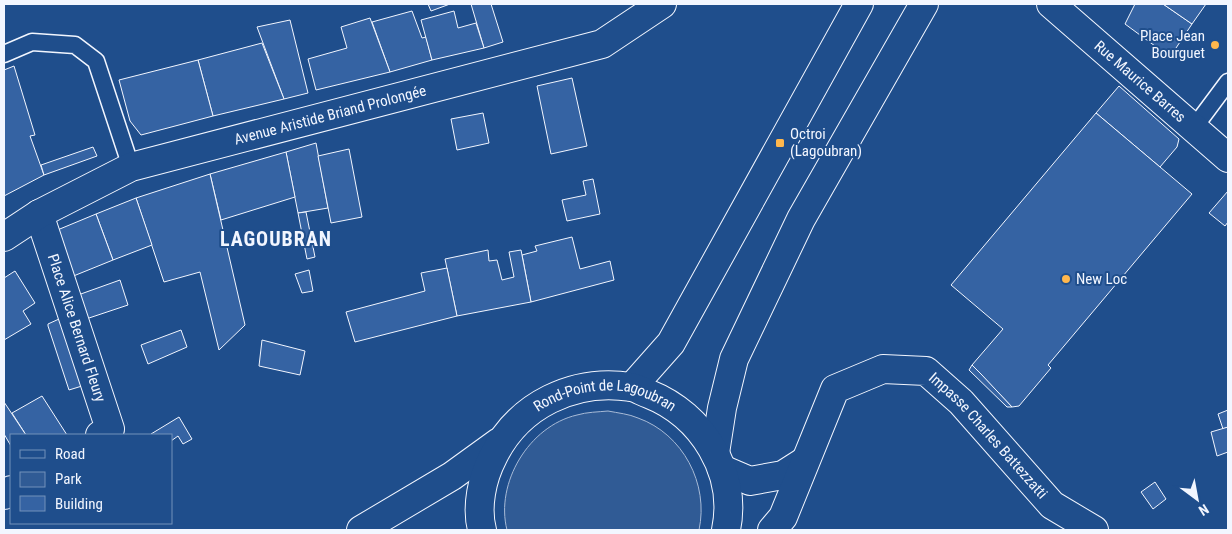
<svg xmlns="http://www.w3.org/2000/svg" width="1232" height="534" viewBox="0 0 1232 534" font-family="'Roboto Condensed',sans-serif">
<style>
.green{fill:#305b95;stroke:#a8bbd7}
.building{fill:#3563a3;stroke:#f2f6ff}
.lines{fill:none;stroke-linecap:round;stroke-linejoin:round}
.lane-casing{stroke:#f2f6ff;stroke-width:19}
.street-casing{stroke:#f2f6ff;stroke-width:30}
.primary-casing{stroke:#f2f6ff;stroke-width:30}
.lane{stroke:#1f4e8c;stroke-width:16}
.street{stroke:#1f4e8c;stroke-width:28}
.primary{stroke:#1f4e8c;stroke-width:28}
.poi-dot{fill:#ffb74d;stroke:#1f4e8c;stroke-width:2}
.labels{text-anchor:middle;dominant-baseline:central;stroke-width:4;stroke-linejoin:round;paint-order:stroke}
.poi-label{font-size:15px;fill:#f2f6ff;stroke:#1f4e8c;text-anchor:start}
.street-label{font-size:15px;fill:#f2f6ff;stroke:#1f4e8c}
.district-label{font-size:20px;font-weight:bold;letter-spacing:1px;fill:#f2f6ff;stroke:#1f4e8c}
</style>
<rect width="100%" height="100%" fill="#1f4e8c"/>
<path class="green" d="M608,411C618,413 629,414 638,418C683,434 709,484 699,530H507C495,483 529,426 577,415C587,412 598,412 608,411Z"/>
<g class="building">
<path d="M428,4H450L431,11Z"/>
<path d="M471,4H491L503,42L484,48Z"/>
<path d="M1135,4H1163L1192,24L1170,57L1125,24Z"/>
<path d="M1163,4H1206L1192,24Z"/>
<path d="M412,11L422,38L426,37L432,60L390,72L372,22Z"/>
<path d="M454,11L458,28L476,23L484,48L432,60L421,20Z"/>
<path d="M370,18L390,72L316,90L308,59L347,48L341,27Z"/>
<path d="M290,20L308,93L284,99L257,27Z"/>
<path d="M262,43L284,99L213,116L198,60Z"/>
<path d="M198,60L213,116L141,135L130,121L119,80Z"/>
<path d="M14,66L35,135L30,136L44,175L4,196V70Z"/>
<path d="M572,78L587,146L551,154L537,86Z"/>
<path d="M1119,86L1179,139L1177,147L1160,167L1096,113Z"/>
<path d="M483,113L489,143L457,150L451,119Z"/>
<path d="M1096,113L1192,194L1048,365L1051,368L1019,406L1012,407L972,365L1003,329L951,285Z"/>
<path d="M316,143L328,208L298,213L286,152Z"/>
<path d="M93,147L97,156L44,175L41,165Z"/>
<path d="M349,149L362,217L331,223L318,156Z"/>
<path d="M286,152L295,197L221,220L210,174Z"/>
<path d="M210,174L245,325L219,350L200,272L164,282L136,198Z"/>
<path d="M593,179L600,214L567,221L562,200L586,195L583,181Z"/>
<path d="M1228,191V222L1225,226L1209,213Z"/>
<path d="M136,198L152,245L113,260L96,214Z"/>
<path d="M306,212L315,257L307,259L298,213Z"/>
<path d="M96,214L113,260L71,277L55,231Z"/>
<path d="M572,237L580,269L610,261L614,280L531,302L522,255L537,251L535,246Z"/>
<path d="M488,250L489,261L497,260L502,280L514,277L509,252L521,250L531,302L457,316L445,259Z"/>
<path d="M447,268L457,316L355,342L346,312L425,291L421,273Z"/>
<path d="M309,270L313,291L302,293L295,274Z"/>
<path d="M15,271L35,303L23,311L31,324L4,340V278Z"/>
<path d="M120,280L128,305L86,319L78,295Z"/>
<path d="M59,319L82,386L69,390L48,326V324Z"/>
<path d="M181,330L187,347L148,364L141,345Z"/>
<path d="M262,340L305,351L300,375L259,366Z"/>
<path d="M972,365L981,374L1012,407H1007L969,370Z"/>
<path d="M42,396L67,435H26L12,413Z"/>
<path d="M4,402L26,435H11V446L4,434Z"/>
<path d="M1228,410V427L1223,429L1218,414Z"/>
<path d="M179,417L192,439L183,444L178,436L171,441V435H152L151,434Z"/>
<path d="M1228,427V452L1217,456L1211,432Z"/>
<path d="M1155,482L1166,499L1153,509L1141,492Z"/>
</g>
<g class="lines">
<defs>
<g id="lane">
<path d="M4,54L32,42L75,45L96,61L131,167"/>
<path d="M1193,129L1228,82"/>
</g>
<g id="street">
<path id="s1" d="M1051,4L1228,158"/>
<path id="s2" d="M39,214L110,429L100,435"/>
<path id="s3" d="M4,237L39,214L131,167L602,44L662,4"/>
<path d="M722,469L750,481L783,475L805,461"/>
<path d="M4,495L11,490"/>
<path id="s4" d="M772,530L783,517L835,389L883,369L926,371L961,402L1052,505L1094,530"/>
</g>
<g id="primary">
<path d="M632,387L671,343L859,4"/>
<path d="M715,453L722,408L734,359L801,219L924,4"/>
<path d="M361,530L452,476L499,442"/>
<path id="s5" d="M482,530C476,507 482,478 493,457C518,405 574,378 631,387C637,388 643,392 649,394C702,415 738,472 726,530"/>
</g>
</defs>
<use href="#lane" class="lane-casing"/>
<use href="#street" class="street-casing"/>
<use href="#primary" class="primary-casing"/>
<use href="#lane" class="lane"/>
<use href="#street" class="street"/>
<use href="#primary" class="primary"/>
</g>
<g class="poi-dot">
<circle cx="1215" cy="45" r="5"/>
<rect x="775" y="138" width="10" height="10" rx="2.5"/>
<circle cx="1066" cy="279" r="5"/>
</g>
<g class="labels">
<g class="poi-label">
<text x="1205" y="36" text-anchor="end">Place Jean<tspan x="1205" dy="17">Bourguet</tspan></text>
<text x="790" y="134">Octroi<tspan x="790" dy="17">(Lagoubran)</tspan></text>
<text x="1076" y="279">New Loc</text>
</g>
<g class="street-label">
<text stroke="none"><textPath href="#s1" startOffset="118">Rue Maurice Barres</textPath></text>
<text stroke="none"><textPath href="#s3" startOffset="351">Avenue Aristide Briand Prolongée</textPath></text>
<text stroke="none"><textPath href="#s2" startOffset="120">Place Alice Bernard Fleury</textPath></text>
<text stroke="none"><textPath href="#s5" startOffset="215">Rond-Point de Lagoubran</textPath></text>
<text stroke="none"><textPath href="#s4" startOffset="340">Impasse Charles Battezzatti</textPath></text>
</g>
<g class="district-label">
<text x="276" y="239">LAGOUBRAN</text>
</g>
</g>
<rect width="1232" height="534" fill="none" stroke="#f2f6ff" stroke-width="10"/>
<rect x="10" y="434" width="162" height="90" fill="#1f4e8c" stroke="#7391ba"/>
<rect x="20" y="450" width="25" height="8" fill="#1f4e8c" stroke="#7391ba"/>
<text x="55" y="459" font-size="15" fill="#f2f6ff">Road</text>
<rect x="20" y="472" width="25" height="15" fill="#305b95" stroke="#7391ba"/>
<text x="55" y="484" font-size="15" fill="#f2f6ff">Park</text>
<rect x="20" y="496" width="25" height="15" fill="#3563a3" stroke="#7391ba"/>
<text x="55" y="509" font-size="15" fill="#f2f6ff">Building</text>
<g transform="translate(1197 499) rotate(148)" stroke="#1f4e8c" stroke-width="4" paint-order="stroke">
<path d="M0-4L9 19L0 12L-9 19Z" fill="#f2f6ff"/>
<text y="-8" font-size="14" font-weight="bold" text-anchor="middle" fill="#f2f6ff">N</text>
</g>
</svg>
